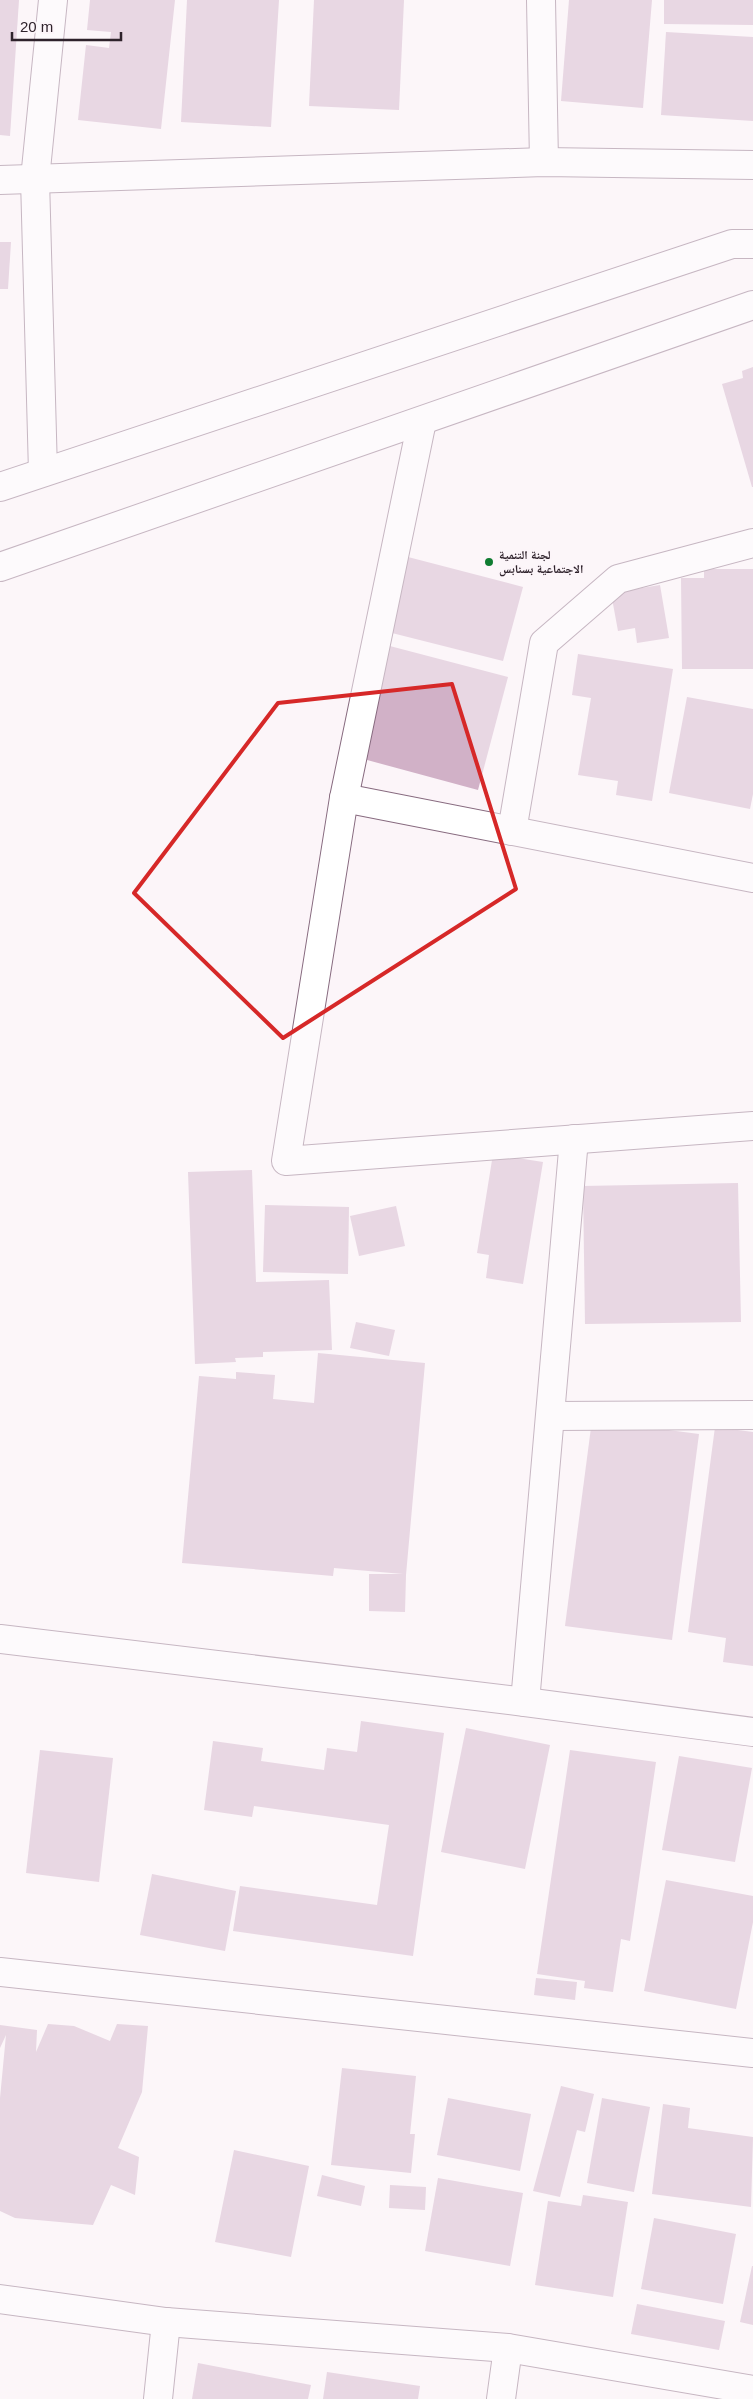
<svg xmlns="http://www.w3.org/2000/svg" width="753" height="2399" viewBox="0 0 753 2399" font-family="Arial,'Noto Naskh Arabic',sans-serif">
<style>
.building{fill:#d1b1c7}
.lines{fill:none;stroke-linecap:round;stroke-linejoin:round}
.minor-casing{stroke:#876a7f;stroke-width:30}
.minor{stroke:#fff;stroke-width:28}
.marked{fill:none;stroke:#d62828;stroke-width:4;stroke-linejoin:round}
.poi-dot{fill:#0f7c31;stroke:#fcf5f9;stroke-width:2}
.labels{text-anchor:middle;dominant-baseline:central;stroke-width:4.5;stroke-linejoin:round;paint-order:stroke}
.poi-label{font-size:12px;font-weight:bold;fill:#2e222b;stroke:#fcf5f9;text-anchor:start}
</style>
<rect width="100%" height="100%" fill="#fcf5f9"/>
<g class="building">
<path d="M0,0H19L10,136L0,135Z"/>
<path d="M90,0H175L161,129L78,120L86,45L109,48L111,32L87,30Z"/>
<path d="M187,0H279L271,127L181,122Z"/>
<path d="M314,0H404L399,110L309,106Z"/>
<path d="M569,0H652L643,108L561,101Z"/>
<path d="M664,0H753V25L664,24Z"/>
<path d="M666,32L753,37V121L661,115Z"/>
<path d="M0,242H11L8,289H0Z"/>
<path d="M753,367V487H752L722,384L743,378L742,371Z"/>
<path d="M408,557L523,587L503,661L388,632Z"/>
<path d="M704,569H753V669H682L681,578H704Z"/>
<path d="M660,585L669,638L637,643L635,628L618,631L611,593Z"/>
<path d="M386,645L508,677L478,790L356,757Z"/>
<path d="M578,654L673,669L652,801L616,795L618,781L578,775L591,698L572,695Z"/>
<path d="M687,697L753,709V794L750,809L669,793Z"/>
<path d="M493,1154L543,1162L523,1284L486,1278L489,1255L477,1253Z"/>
<path d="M252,1170L256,1282L329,1280L332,1350L263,1352V1357L235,1358L236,1362L195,1364L188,1172Z"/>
<path d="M738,1183L741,1322L585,1324L583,1186Z"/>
<path d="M265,1205L349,1207L348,1274L263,1272Z"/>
<path d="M396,1206L405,1246L359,1256L350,1216Z"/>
<path d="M356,1322L395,1330L389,1356L350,1348Z"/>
<path d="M318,1353L425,1363L406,1575L405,1612L369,1611V1574H403L334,1568L333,1576L182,1563L199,1376L236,1379V1372L275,1375L273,1399L314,1403Z"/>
<path d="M592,1420L699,1434L672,1640L565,1626Z"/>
<path d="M715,1427L753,1432V1666L723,1662L726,1638L688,1632Z"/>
<path d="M361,1721L444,1733L413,1956L233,1931L240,1886L377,1905L389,1825L254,1806L252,1817L204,1810L213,1741L263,1748L261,1761L324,1770L327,1748L357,1752Z"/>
<path d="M466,1728L550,1745L525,1869L441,1852Z"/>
<path d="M40,1750L113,1758L99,1882L26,1873Z"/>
<path d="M570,1750L656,1762L630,1941L621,1939L613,1992L584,1988L585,1981L537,1974Z"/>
<path d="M679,1756L752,1768L735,1862L662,1850Z"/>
<path d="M152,1874L236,1891L225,1951L140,1935Z"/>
<path d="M666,1880L753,1896V1922L736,2009L644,1991Z"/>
<path d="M536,1978L577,1982L575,2000L534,1995Z"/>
<path d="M48,2024L74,2026L110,2041L117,2024L148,2026L142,2092L118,2148L139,2157L135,2195L111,2185L93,2225L15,2218L0,2211V2098L6,2035L0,2048V2025L37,2030L36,2052Z"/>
<path d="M342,2068L416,2076L410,2134H415L411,2173L331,2165Z"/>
<path d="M561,2086L594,2094L585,2132L577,2130L560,2197L533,2191Z"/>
<path d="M448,2098L531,2114L520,2171L437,2155Z"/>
<path d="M602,2098L650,2107L634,2192L587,2183Z"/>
<path d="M663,2104L690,2108L688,2128L753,2137L751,2207L652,2194Z"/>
<path d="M234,2150L309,2166L291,2257L215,2242Z"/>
<path d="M322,2175L365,2186L361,2206L317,2196Z"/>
<path d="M438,2178L523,2193L510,2266L425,2251Z"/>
<path d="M390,2185L426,2187L425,2210L389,2208Z"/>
<path d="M583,2195L628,2202L613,2297L535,2285L548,2201L581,2206Z"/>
<path d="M654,2218L736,2234L723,2304L641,2289Z"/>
<path d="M752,2266H753V2325L740,2322Z"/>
<path d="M637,2304L725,2321L719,2350L631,2334Z"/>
<path d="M198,2363L311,2385L308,2399H192Z"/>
<path d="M327,2372L420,2386L418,2399H323Z"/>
</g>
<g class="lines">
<defs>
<g id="minor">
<path d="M541,0L544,162"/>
<path d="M0,180L544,162L753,165"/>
<path d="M422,421L344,798L286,1161L753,1126"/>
<path d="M43,472L35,179L53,0"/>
<path d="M0,487L732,244H753"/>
<path d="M0,567L753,305"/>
<path d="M344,798L753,878"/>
<path d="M512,831L544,643L618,579L753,543"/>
<path d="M551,1416L753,1415"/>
<path d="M0,1639L525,1702L753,1732"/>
<path d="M525,1702L574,1139"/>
<path d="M0,1972L753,2053"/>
<path d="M0,2299L166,2322L508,2348L753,2390"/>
<path d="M158,2399L166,2322"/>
<path d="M501,2399L508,2348"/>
</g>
</defs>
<use href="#minor" class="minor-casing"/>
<use href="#minor" class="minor"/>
</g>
<path d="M0 0H753V2399H0ZM452,684L516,889L283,1038L134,893L278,703Z" fill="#fcf5f9" fill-opacity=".55" fill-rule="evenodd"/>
<path class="marked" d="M452,684L516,889L283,1038L134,893L278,703Z"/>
<circle class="poi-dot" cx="489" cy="562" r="5"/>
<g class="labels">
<g class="poi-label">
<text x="499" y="555">لجنة التنمية<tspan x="499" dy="14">الاجتماعية بسنابس</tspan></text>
</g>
</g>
<path d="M12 32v8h109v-8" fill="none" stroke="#2e222b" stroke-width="2.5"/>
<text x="20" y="32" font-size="15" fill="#2e222b" stroke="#fcf5f9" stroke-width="4" paint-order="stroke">20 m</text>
</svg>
